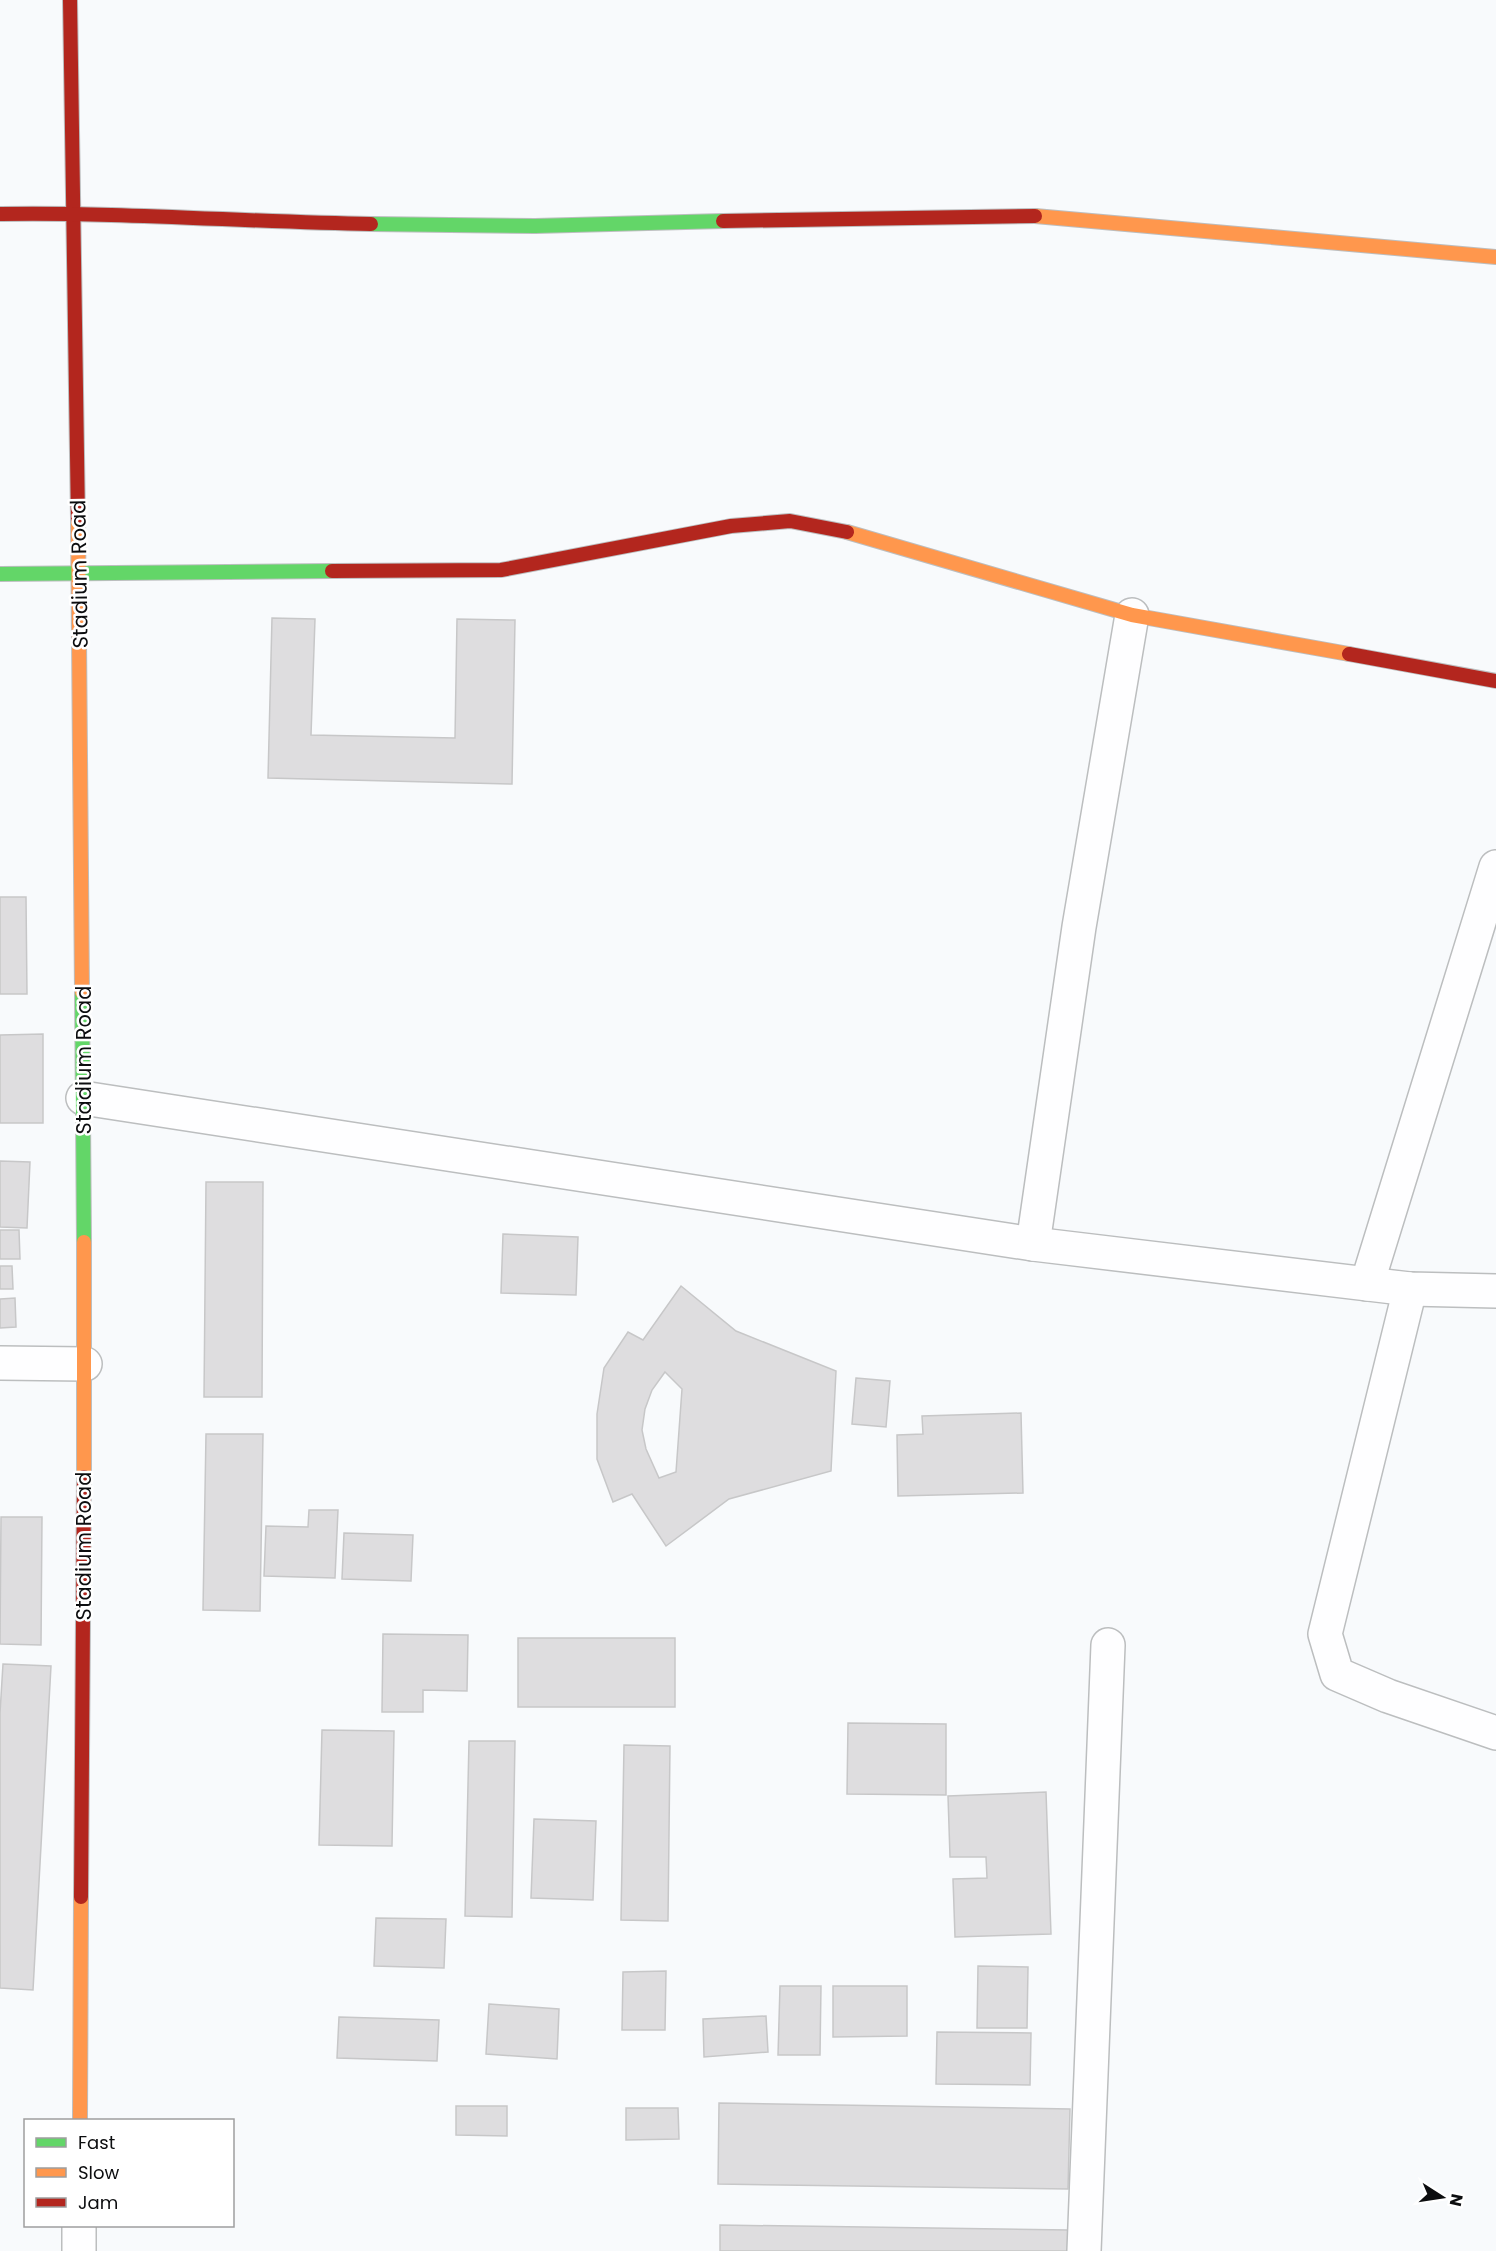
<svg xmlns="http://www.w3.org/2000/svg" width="1496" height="2251" viewBox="0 0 1496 2251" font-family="Poppins,sans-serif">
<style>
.building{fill:#dedddf;stroke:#c7c7c8;stroke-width:1.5;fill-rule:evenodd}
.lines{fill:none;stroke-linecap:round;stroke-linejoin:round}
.street-casing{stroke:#bcbebf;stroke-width:36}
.fast-casing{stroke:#bcbebf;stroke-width:16}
.slow-casing{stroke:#bcbebf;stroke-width:16}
.jam-casing{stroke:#bcbebf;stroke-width:16}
.street{stroke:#fefeff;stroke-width:33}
.fast{stroke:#63d668;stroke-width:14}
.slow{stroke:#ff974d;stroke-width:14}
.jam{stroke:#b3261e;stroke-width:14}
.labels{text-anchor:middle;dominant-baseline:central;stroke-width:5;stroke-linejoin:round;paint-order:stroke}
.street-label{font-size:21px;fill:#0c0d0f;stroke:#fff}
</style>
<rect width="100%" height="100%" fill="#f8fafc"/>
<g class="building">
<path d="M272,618L315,619L311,735L455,738L457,619L515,620L512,784L268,778Z"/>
<path d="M0,897H26L27,994H0Z"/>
<path d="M43,1034V1123H0V1035Z"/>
<path d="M0,1161L30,1162L27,1228L0,1227Z"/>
<path d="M206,1182H263L262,1397H204Z"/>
<path d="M0,1230H19L20,1259H0Z"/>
<path d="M503,1234L578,1237L576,1295L501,1293Z"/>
<path d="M0,1266H12L13,1289H0Z"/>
<path d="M681,1286L736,1331L836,1371L831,1471L729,1499L666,1546L632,1494L613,1502L597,1459V1414L604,1368L628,1332L643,1340ZM665,1372L682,1389L676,1472L659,1478L646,1449L642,1430L645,1409L652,1390Z"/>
<path d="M15,1298L16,1327L0,1328V1299Z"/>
<path d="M856,1378L890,1381L886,1427L852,1424Z"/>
<path d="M1021,1413L1023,1493L898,1496L897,1435L923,1434L922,1416Z"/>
<path d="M206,1434H263L260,1611L203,1610Z"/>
<path d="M309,1510H338L335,1578L264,1576L266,1526L308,1527Z"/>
<path d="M1,1517H42L41,1645L0,1644Z"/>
<path d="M344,1533L413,1535L411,1581L342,1579Z"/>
<path d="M383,1634L468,1635L467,1691L423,1690V1712H382Z"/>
<rect x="518" y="1638" width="157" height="69"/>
<path d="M3,1664L51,1666L33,1990L0,1988V1713Z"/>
<path d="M848,1723L946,1724V1795L847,1794Z"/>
<path d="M322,1730L394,1731L392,1846L319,1845Z"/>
<path d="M469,1741H515L512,1917L465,1916Z"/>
<path d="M624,1745L670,1746L668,1921L621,1920Z"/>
<path d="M1046,1792L1051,1934L955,1937L953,1879L987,1878L986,1857H950L948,1796Z"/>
<path d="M534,1819L596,1821L593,1900L531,1898Z"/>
<path d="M376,1918L446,1919L444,1968L374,1966Z"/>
<path d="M978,1966L1028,1967L1027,2028H977Z"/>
<path d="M666,1971L665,2030H622L623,1972Z"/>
<path d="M780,1986H821L820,2055H778Z"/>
<path d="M833,1986H907V2036L833,2037Z"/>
<path d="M489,2004L559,2009L557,2059L486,2054Z"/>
<path d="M766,2016L768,2052L704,2057L703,2019Z"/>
<path d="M339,2017L439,2020L437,2061L337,2058Z"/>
<path d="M937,2032L1031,2033L1030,2085L936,2084Z"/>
<path d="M719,2103L1070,2109L1068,2189L718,2184Z"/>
<path d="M456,2106H507V2136L456,2135Z"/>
<path d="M626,2108H678L679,2139L626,2140Z"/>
<path d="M720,2225L1069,2230V2251H720Z"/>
</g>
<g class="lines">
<defs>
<g id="street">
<path d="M83,1098L1033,1244L1410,1289L1496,1291"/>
<path d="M1033,1244L1079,927L1132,615"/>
<path d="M1367,1284L1496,867"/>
<path d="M1410,1289L1325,1634L1337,1674L1388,1696L1496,1733"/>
<path d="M0,1363L85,1364"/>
<path d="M79,2251V2226"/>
<path d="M1084,2251L1108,1645"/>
</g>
<g id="fast">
<path d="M371,224L535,226L723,221"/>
<path d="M0,574L332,571"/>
<path d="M82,992L84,1242"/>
</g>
<g id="slow">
<path d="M1035,216L1496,257"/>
<path d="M78,519L82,992"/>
<path d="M847,532L1132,615L1349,654"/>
<path d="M84,1242V1477"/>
<path d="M80,2120L81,1897"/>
</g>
<g id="jam">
<path d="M70,0L78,519"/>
<path d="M0,214C124,212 247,222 371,224"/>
<path d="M723,221L1035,216"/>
<path d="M332,571L501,570L731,526L790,521L847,532"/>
<path d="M1349,654L1496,681"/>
<path d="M81,1897L84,1477"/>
</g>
</defs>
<use href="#street" class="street-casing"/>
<use href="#fast" class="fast-casing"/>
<use href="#slow" class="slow-casing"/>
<use href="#jam" class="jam-casing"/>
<use href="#street" class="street"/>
<use href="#fast" class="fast"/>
<use href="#slow" class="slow"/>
<use href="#jam" class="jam"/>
</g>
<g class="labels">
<g class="street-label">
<text transform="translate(79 574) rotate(-91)">Stadium Road</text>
<text transform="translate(83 1060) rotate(-90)">Stadium Road</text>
<text transform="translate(83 1546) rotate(-90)">Stadium Road</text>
</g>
</g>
<rect x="24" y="2119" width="210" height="108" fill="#ffffff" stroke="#9e9e9f" stroke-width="1.5"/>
<rect x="36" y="2138" width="30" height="9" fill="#63d668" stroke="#9e9e9f" stroke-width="1.5"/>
<text x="78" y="2149" font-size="18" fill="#0c0d0f">Fast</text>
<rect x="36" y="2168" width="30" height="9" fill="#ff974d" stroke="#9e9e9f" stroke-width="1.5"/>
<text x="78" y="2179" font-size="18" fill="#0c0d0f">Slow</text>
<rect x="36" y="2198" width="30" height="9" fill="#b3261e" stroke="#9e9e9f" stroke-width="1.5"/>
<text x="78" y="2209" font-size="18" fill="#0c0d0f">Jam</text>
<g transform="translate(1442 2197) rotate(102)" stroke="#ffffff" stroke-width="4.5" paint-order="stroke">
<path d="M0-4.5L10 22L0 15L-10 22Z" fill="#0c0d0f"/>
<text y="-9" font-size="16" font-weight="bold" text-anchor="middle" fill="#0c0d0f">N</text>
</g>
</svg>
